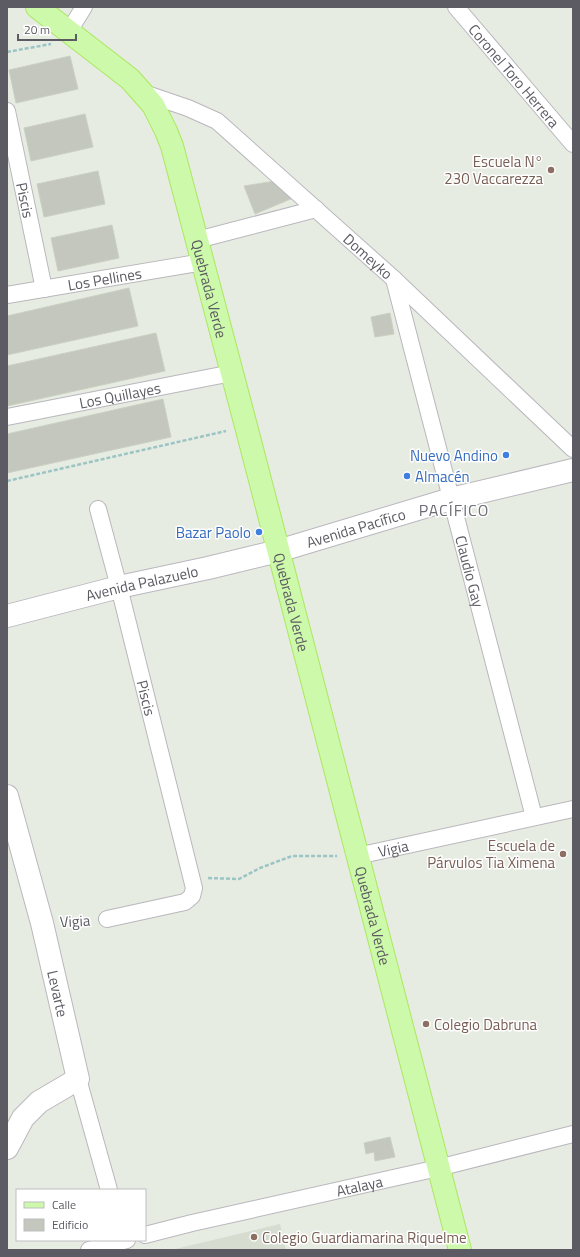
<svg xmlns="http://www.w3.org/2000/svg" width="580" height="1257" viewBox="0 0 580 1257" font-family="'Titillium Web',sans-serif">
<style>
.education{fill:#d6dcd0}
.building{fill:#c4c7be;stroke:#cad0c1}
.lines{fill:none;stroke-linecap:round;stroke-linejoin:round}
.street-casing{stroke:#b9b7bd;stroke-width:18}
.secondary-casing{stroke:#bab7bf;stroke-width:24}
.primary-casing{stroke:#ace760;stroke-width:24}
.path{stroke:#9bc4c5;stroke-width:2.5;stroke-dasharray:4 2;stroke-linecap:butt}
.street{stroke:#fff;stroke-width:16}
.secondary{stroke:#fff;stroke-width:22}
.primary{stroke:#cdf9aa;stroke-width:22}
.education-dot{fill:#8d6e63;stroke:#fff;stroke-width:1.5}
.shop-dot{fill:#3f7fe0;stroke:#fff;stroke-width:1.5}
.labels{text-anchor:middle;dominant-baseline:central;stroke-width:3;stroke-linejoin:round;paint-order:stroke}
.street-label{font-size:15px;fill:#5c5a62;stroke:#fff}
.education-label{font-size:15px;fill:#785e54;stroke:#fff;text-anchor:end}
.shop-label{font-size:15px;fill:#366cbe;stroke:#fff;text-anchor:end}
.neighbourhood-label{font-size:16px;letter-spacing:1px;fill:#6d6b74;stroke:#fff}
</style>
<rect width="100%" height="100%" fill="#e7ece2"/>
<path class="education" d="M280,1224L286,1250H171Z"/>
<g class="building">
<path d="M70,56L78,89L16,103L9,70Z"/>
<path d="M85,114L93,147L31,161L24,128Z"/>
<path d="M98,171L105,204L44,217L37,184Z"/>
<path d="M275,181L293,198L255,214L244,186Z"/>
<path d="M112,225L119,258L58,271L51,238Z"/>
<path d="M129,288L138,326L7,355V316Z"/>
<path d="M390,313L394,334L375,337L371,317Z"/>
<path d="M156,333L165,371L7,406V366Z"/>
<path d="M163,399L171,437L7,473V434Z"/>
<path d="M390,1137L395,1157L375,1161L374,1152L366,1154L364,1143Z"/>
</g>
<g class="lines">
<defs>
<g id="street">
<path id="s1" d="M456,7L573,144"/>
<path d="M69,31L84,7"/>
<path id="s2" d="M144,93L188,108L217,121L394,279L573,449"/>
<path id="s3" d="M7,111L44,289"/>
<path d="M197,240L316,209"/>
<path id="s4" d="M394,279L534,817"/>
<path id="s5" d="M7,295L203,262"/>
<path id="s6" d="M7,417L232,373"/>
<path id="s7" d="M98,509L119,587L194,888L192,896L185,902L107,919"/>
<path id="s8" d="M357,856L573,809"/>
<path d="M78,1079L109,1190"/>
<path id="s9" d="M145,1235L192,1223L438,1168L573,1134"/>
<path d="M89,1250L127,1240"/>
</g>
<g id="secondary">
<path id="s10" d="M7,616L119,587L208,568L278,551L451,499L573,470"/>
<path id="s11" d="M7,796L42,923L78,1079L39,1102L23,1118L7,1148"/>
</g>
<g id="primary">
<path id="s12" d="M37,7L130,79L153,105L166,131L172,146L246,426L460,1250"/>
</g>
</defs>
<use href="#street" class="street-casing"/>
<use href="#secondary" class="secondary-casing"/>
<use href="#primary" class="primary-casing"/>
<g class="path">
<path d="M7,52L51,44"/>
<path d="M7,481L226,431"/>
<path d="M208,878L239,879L260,868L292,856H337"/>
<path d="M63,922L90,920"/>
</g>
<use href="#street" class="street"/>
<use href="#secondary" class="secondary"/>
<use href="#primary" class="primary"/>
</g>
<g class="education-dot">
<circle cx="551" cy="170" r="4"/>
<circle cx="563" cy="854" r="4"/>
<circle cx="426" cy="1024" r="4"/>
<circle cx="254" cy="1237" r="4"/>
</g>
<g class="shop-dot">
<circle cx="506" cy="455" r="4"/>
<circle cx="407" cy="476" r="4"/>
<circle cx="259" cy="532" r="4"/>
</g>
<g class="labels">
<g class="street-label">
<text stroke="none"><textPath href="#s1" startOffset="90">Coronel Toro Herrera</textPath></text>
<text stroke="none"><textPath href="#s3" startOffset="91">Piscis</textPath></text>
<text stroke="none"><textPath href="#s2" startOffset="281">Domeyko</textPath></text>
<text stroke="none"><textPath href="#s5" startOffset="99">Los Pellines</textPath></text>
<text stroke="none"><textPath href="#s12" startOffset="345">Quebrada Verde</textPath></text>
<text stroke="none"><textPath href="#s6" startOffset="115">Los Quillayes</textPath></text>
<text stroke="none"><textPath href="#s10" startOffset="360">Avenida Pacífico</textPath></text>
<text stroke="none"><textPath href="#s4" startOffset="302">Claudio Gay</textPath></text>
<text stroke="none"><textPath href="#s10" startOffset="139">Avenida Palazuelo</textPath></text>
<text stroke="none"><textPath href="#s12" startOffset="669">Quebrada Verde</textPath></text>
<text stroke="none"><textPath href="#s7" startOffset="195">Piscis</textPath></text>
<text stroke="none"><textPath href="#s8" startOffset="37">Vigia</textPath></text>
<text stroke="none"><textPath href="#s12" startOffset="993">Quebrada Verde</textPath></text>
<text transform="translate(75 921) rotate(-3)">Vigia</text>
<text stroke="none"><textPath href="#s11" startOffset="204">Levarte</textPath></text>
<text stroke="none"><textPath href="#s9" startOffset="220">Atalaya</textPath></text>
</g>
<g class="education-label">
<text x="543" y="161">Escuela N°<tspan x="543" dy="17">230 Vaccarezza</tspan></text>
<text x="555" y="845">Escuela de<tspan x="555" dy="17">Párvulos Tia Ximena</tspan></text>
<text x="434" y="1024" text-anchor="start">Colegio Dabruna</text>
<text x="262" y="1237" text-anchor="start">Colegio Guardiamarina Riquelme</text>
</g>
<g class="shop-label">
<text x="498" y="455">Nuevo Andino</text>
<text x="415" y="476" text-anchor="start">Almacén</text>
<text x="251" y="532">Bazar Paolo</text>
</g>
<g class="neighbourhood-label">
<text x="454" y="510">PACÍFICO</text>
</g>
</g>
<rect width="580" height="1257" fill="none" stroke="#5c5a62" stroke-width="16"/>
<rect x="16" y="1189" width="130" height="52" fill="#ffffff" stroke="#bebdc0"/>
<rect x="24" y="1202" width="20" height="6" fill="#cdf9aa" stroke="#bebdc0"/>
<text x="52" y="1209" font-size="12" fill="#5c5a62">Calle</text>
<rect x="24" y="1219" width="20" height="12" fill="#c4c7be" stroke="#bebdc0"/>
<text x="52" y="1229" font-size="12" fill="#5c5a62">Edificio</text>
<path d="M18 34v6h58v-6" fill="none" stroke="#5c5a62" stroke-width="2"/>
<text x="24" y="34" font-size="12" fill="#5c5a62" stroke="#ffffff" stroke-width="3" paint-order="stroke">20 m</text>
</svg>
